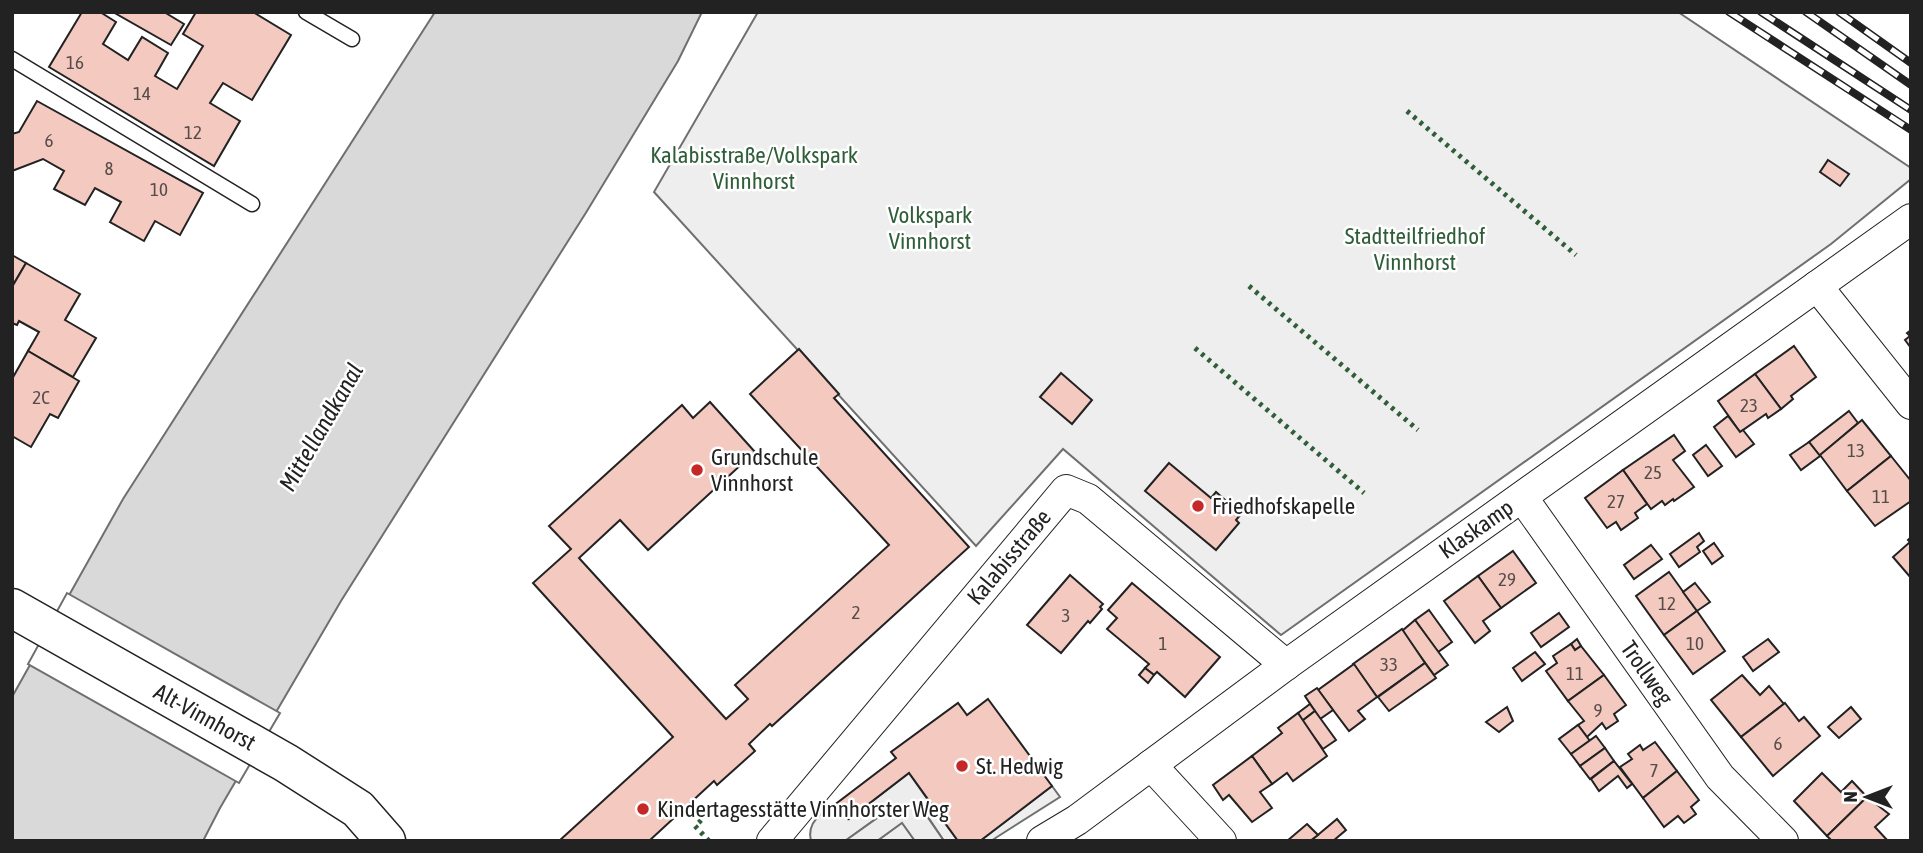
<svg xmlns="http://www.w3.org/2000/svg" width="1923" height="853" viewBox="0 0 1923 853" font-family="'Asap Condensed',sans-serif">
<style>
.green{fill:#eee;stroke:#6f6f6f;stroke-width:2}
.parking{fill:#ededed;stroke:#6f6f6f;stroke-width:2}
.water{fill:#d9d9d9;stroke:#6f6f6f;stroke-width:2}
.pier{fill:#fff;stroke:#6f6f6f;stroke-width:2}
.building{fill:#f3c9c0;stroke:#222;stroke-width:2}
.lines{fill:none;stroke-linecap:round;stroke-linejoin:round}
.lane-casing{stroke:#222;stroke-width:17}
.street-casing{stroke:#222;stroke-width:32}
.secondary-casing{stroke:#222;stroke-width:41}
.lane{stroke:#fff;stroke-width:14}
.street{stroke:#fff;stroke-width:30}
.secondary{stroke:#fff;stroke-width:38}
.rail-casing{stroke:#222;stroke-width:8}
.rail{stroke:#fff;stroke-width:5;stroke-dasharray:16;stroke-linecap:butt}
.hedge{stroke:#2f5e38;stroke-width:5;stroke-dasharray:3.5 5;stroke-linecap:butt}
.poi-dot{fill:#c62828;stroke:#fff;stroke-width:2.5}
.labels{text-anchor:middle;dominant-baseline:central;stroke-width:5;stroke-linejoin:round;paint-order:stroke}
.number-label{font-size:19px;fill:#564c4a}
.park-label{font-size:23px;fill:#2f5e38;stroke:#fff}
.poi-label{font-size:23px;fill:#222;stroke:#fff;text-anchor:start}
.street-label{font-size:23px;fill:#222;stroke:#fff}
.water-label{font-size:24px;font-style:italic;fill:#222;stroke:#fff}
</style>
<rect width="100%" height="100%" fill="#fff"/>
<g class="green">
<path d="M758,12H1678L1911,168V179L1831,244L1281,635L1063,449L976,546L654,192Z"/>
<path d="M1052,786L1060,797L997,837L991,841H980Z"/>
<path d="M837,803L848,819L866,806L877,818L845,841H811C806,822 823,811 837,803Z"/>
<path d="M930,803L958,841H944L922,808Z"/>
<path d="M902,822L915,841H877Z"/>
</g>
<path class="parking" d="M909,773L930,803L922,809L944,841H915L902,823L877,841H845L877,818L866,806Z"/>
<path class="water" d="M435,12H702L678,61L587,211L341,601L220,808L203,841H12V697L123,499Z"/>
<path class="pier" d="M67,593L280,713L239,783L28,664Z"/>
<g class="building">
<path d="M82,12H100L116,22L103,44L128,60L142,37L168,53L155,76L177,89L203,46L183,34L196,12H253L291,35L252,100L223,83L210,103L240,121L214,166L49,67Z"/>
<path d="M113,12H164L184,24L171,45Z"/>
<path d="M37,101L203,193L180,235L155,221L144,241L110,222L121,202L95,188L85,205L54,189L64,171L43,159L12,171V134L19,132Z"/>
<path d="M1828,160L1849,174L1840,186L1820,172Z"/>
<path d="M12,255L26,263L12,287Z"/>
<path d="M26,263L80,294L65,320L96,338L73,377L28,351L39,332L19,321L17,325L12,323V287Z"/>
<path d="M1911,330V348L1905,340L1910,336L1907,333Z"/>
<path d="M1794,346L1816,377L1791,396L1793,399L1781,409L1755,374Z"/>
<path d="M799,349L839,394L834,398L969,547L772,726L770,724L749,744L755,751L717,785L714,781L649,841H559L673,737L533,583L571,549L549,526L682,405L693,418L710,402L755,452L648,550L620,520L579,558L726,719L748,699L735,685L889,545L750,394Z"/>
<path d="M28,351L79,381L58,418L50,414L31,447L12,436V379Z"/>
<path d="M1061,373L1092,400L1072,424L1040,397Z"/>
<path d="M1755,374L1781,409L1768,418L1766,414L1740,432L1718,401Z"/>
<path d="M1849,411L1858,423L1820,456L1809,442Z"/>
<path d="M1728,416L1740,432L1743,430L1754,444L1736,457L1714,427Z"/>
<path d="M1862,420L1891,456L1847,491L1820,455Z"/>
<path d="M1674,435L1685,451L1673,460L1694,487L1674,501L1673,499L1665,505L1662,501L1651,509L1623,470Z"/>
<path d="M1809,442L1820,456L1801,470L1790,455Z"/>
<path d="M1706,445L1722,466L1708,476L1693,455Z"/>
<path d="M1891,456L1911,481V501L1875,526L1847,491Z"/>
<path d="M1169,463L1211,498L1216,492L1241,514L1236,520L1239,523L1216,550L1145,491Z"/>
<path d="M1623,470L1647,504L1635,513L1638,518L1621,530L1616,522L1607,528L1585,498Z"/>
<path d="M1699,533L1704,541L1697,547L1700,552L1679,567L1670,554Z"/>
<path d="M1911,537V578L1893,557L1910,542L1908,540Z"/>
<path d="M1714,543L1723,556L1712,564L1703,551Z"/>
<path d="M1651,545L1662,559L1634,579L1624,565Z"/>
<path d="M1513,551L1536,583L1501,608L1478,576Z"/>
<path d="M1669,572L1697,611L1664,635L1636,596Z"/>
<path d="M1070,575L1103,604L1100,607L1102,609L1090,623L1088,621L1061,653L1027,625Z"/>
<path d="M1478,576L1501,608L1483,621L1490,631L1475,643L1444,601Z"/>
<path d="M1132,583L1220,657L1185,697L1157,672L1154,675L1145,668L1149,664L1107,629L1117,618L1108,610Z"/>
<path d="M1695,583L1710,602L1697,611L1683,592Z"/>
<path d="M1429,610L1452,642L1438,652L1415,620Z"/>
<path d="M1697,611L1725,651L1693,674L1664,635Z"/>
<path d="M1559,613L1569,627L1541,647L1531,633Z"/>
<path d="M1415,620L1448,665L1434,675L1402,631Z"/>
<path d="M1402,629L1425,663L1377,697L1353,664Z"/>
<path d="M1577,639L1581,646L1575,650L1571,644Z"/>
<path d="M1768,639L1779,652L1753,671L1743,657Z"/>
<path d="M1571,644L1575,650L1581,646L1604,675L1568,701L1546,671L1557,663L1553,656Z"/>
<path d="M1535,652L1545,664L1522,681L1513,668Z"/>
<path d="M1425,663L1436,678L1389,711L1378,697Z"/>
<path d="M1354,664L1377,697L1358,711L1365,719L1349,731L1318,690Z"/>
<path d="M1145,668L1154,675L1148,683L1139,675Z"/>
<path d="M1604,675L1626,705L1614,714L1618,721L1606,729L1602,723L1587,737L1578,725L1584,721L1568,701Z"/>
<path d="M1742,675L1760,695L1769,686L1784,704L1741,737L1711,700Z"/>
<path d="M1317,688L1333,710L1320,719L1305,696Z"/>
<path d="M988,699L1052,786L980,841H958L909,773L849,819L837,803L896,758L891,752L958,703L967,715Z"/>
<path d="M1785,703L1799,721L1804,717L1820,736L1773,776L1741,737Z"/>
<path d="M1310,704L1315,711L1302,721L1298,713Z"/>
<path d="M1507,707L1513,721L1499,732L1486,722Z"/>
<path d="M1851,707L1861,719L1839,738L1828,727Z"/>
<path d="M1315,711L1336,740L1323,749L1302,721Z"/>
<path d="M1298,713L1327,756L1293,781L1287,773L1272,784L1252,756L1282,733L1278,728Z"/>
<path d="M1578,725L1590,741L1571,754L1559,739Z"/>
<path d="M1596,736L1605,748L1580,766L1571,754Z"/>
<path d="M1655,742L1677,771L1643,798L1620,767L1632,759L1628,754L1640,745L1643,750Z"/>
<path d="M1605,748L1614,761L1590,779L1580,766Z"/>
<path d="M1252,756L1272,784L1260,792L1272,808L1252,822L1229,795L1223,800L1213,785Z"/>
<path d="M1614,761L1632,784L1627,788L1618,776L1599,791L1591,779Z"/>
<path d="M1677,771L1699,800L1691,807L1696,814L1684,823L1678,816L1664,827L1643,798Z"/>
<path d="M1822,773L1841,792L1852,781L1867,797L1827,836L1794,801Z"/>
<path d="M1867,797L1889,814L1875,827L1888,841H1832L1827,836Z"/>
<path d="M1337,819L1346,830L1333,841H1315L1313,839Z"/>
<path d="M1307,824L1318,835L1310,841H1287Z"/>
</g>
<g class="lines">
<defs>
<g id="lane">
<path d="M306,12L352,39"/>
<path d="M12,59L252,204"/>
</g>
<g id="street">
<path d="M1817,286L1911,404"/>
<path d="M1522,497L1720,777L1783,841"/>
<path d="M1151,765L1221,841"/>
<path d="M772,841L1066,490L1088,499L1286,665"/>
<path d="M1042,841L1077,820L1286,665L1911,219"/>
</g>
<path id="secondary" d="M12,608L286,763L358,809L386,841"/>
</defs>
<use href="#lane" class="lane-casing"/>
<use href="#street" class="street-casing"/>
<use href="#secondary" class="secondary-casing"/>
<use href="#lane" class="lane"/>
<use href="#street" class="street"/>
<use href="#secondary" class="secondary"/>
<defs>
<g id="rail">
<path d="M1729,12L1911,130"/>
<path d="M1761,12L1911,110"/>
<path d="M1806,12L1911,85"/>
<path d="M1839,12L1911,63"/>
</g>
</defs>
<use href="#rail" class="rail-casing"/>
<use href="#rail" class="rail"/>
<g class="hedge">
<path d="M1407,111L1576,255"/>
<path d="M1249,286L1418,430"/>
<path d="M1195,348L1364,493"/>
<path d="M709,841L695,826L709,813"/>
</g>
</g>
<g class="poi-dot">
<circle cx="697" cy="470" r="7"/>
<circle cx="1198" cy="506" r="7"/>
<circle cx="962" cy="766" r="7"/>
<circle cx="643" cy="809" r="7"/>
</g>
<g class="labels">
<g class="number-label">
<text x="75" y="62">16</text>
<text x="142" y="93">14</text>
<text x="193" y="132">12</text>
<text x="49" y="140">6</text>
<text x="109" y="168">8</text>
<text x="159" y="189">10</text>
<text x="41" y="397">2C</text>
<text x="1749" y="405">23</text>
<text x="1856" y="450">13</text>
<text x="1653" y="472">25</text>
<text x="1881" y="496">11</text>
<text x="1616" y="501">27</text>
<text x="1507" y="579">29</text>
<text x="1667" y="603">12</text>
<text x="856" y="612">2</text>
<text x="1066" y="615">3</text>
<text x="1163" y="643">1</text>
<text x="1695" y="643">10</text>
<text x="1389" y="664">33</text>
<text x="1575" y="673">11</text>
<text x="1598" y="710">9</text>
<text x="1778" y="743">6</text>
<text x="1654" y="770">7</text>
</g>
<g class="park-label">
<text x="754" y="155">Kalabisstraße/Volkspark<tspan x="754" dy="26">Vinnhorst</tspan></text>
<text x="930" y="215">Volkspark<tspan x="930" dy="26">Vinnhorst</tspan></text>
<text x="1415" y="236">Stadtteilfriedhof<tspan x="1415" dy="26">Vinnhorst</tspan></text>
</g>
<g class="poi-label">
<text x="711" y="457">Grundschule<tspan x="711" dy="26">Vinnhorst</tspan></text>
<text x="1212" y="506">Friedhofskapelle</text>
<text x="976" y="766">St. Hedwig</text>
<text x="657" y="809">Kindertagesstätte Vinnhorster Weg</text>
</g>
<g class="street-label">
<text transform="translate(1476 529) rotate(-35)">Klaskamp</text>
<text transform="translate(1009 557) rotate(-50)">Kalabisstraße</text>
<text transform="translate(1647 673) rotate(55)">Trollweg</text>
<text transform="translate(205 717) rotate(29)">Alt-Vinnhorst</text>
</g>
<g class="water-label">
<text transform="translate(321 427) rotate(-60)">Mittellandkanal</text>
</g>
</g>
<rect width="1923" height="853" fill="none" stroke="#222222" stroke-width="28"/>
<g transform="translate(1867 797) rotate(270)" stroke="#ffffff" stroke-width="5" paint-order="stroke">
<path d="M0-5L12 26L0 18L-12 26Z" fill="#222222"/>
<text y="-10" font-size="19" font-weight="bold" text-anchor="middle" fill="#222222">N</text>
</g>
</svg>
